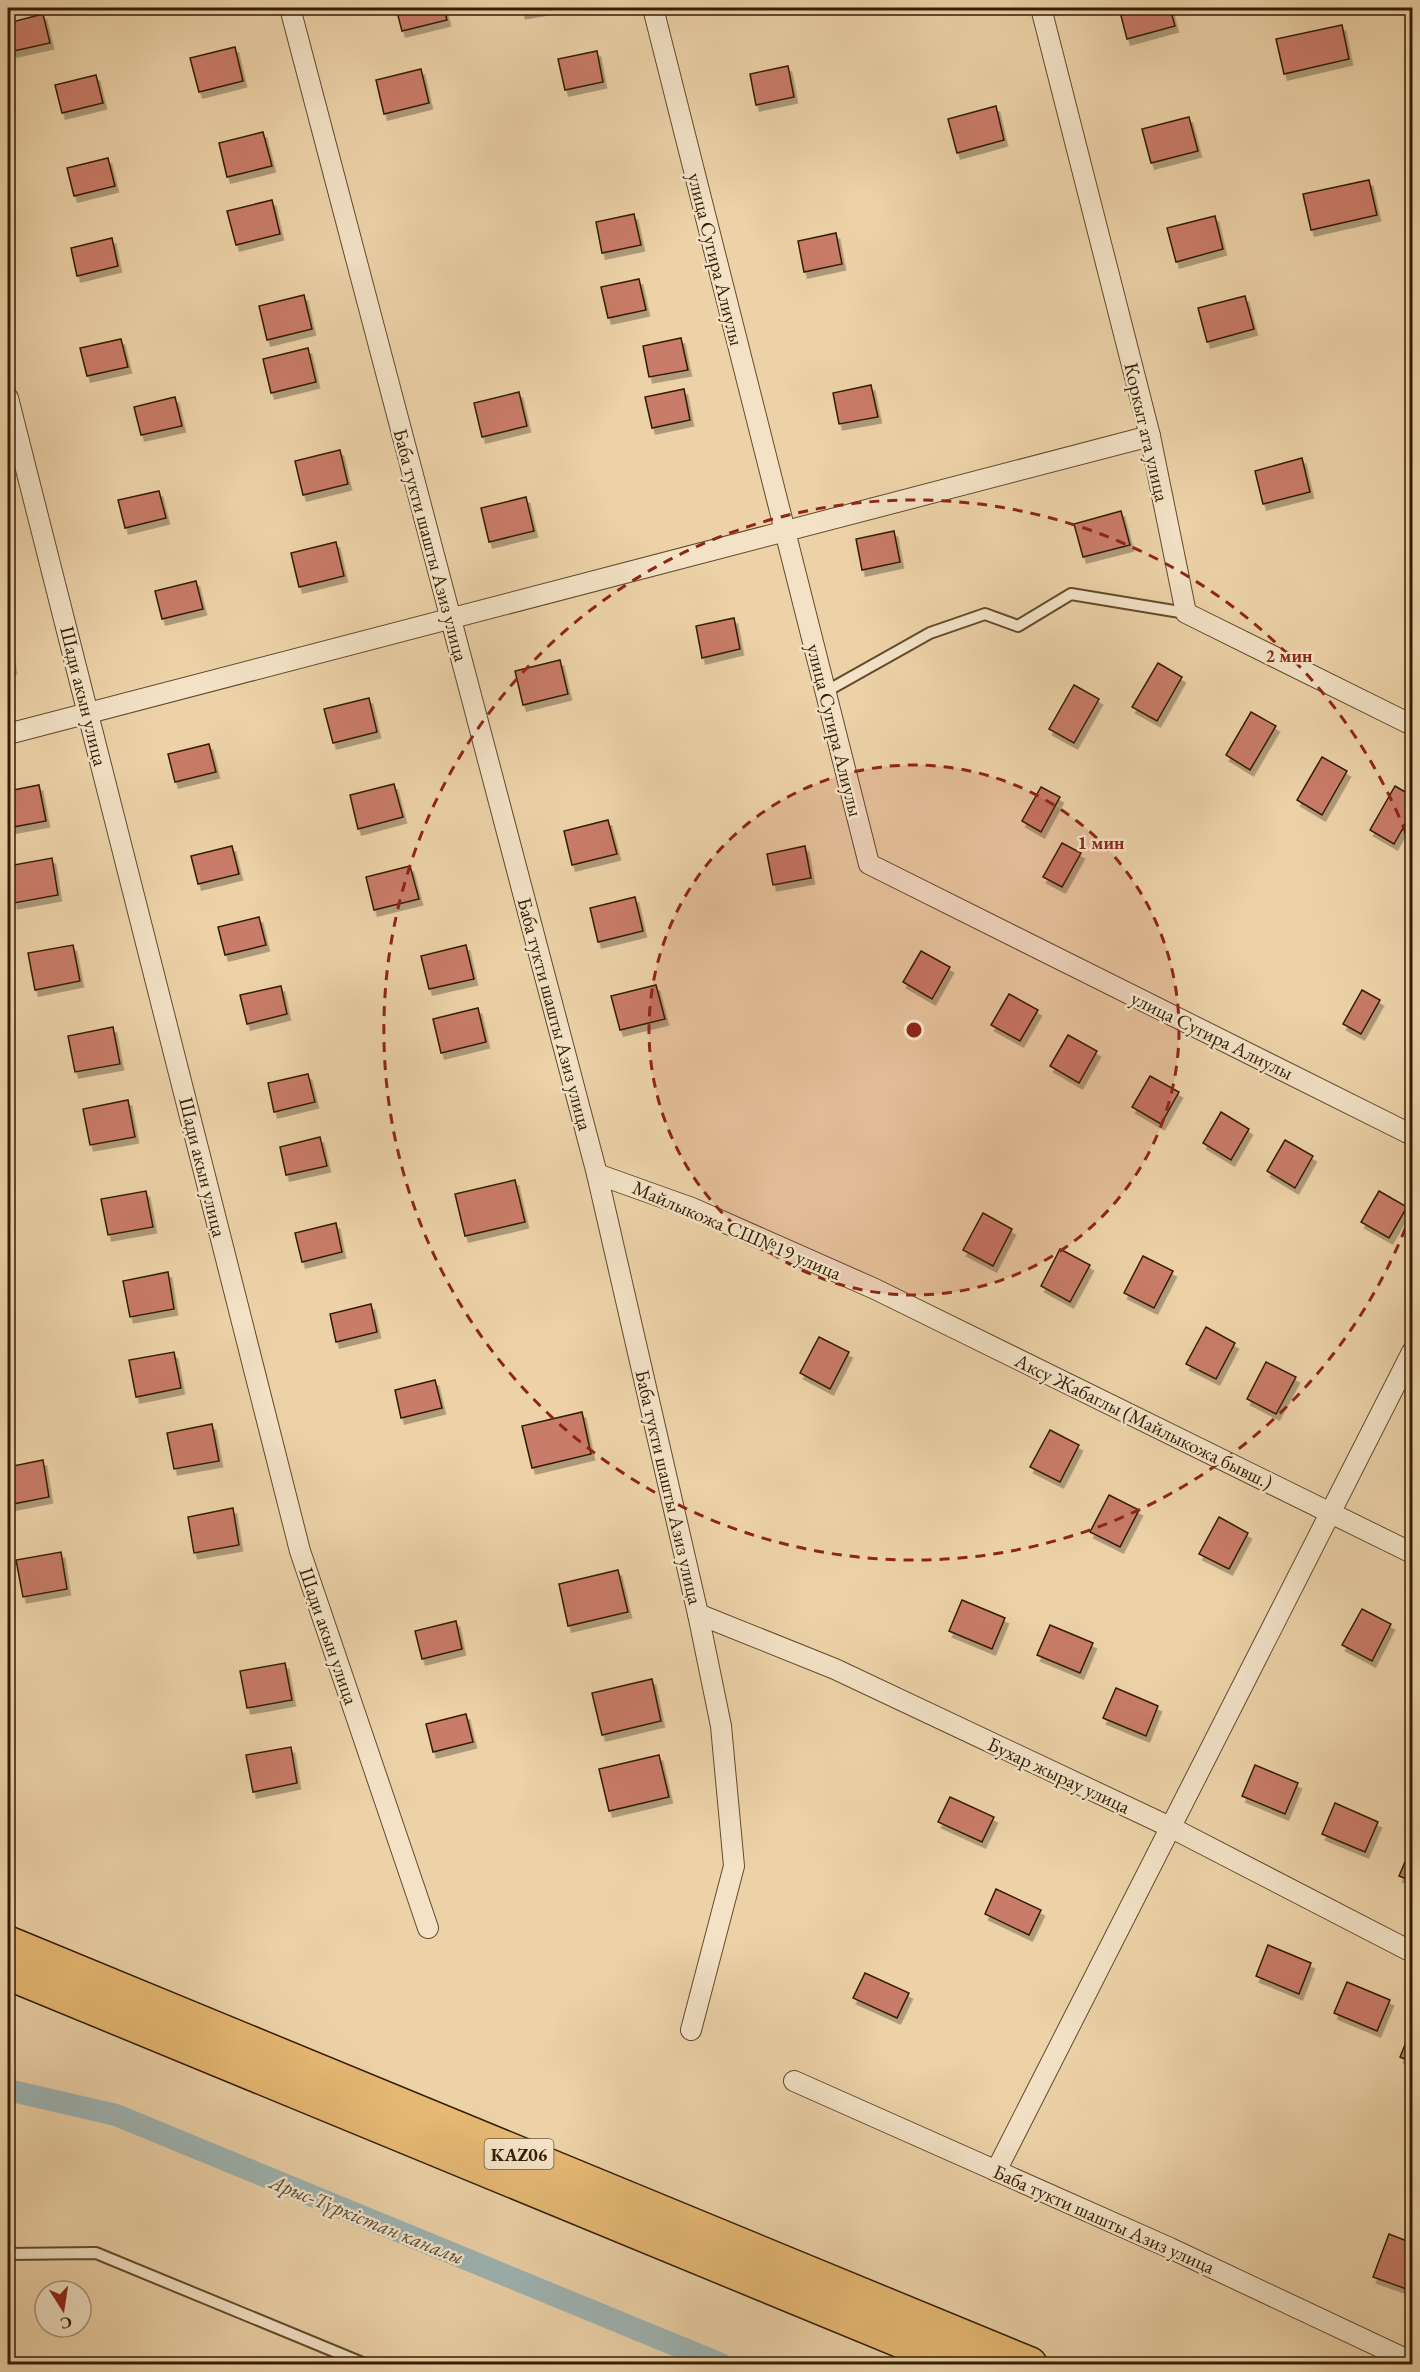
<svg xmlns="http://www.w3.org/2000/svg" width="1420" height="2372" viewBox="0 0 1420 2372" font-family="'EB Garamond',serif">
<style>
.lines{fill:none;stroke-linecap:round;stroke-linejoin:round}
.canal{stroke:#9eb5b4;stroke-width:22}
.building{fill:#c97b69;stroke:#331d03;stroke-width:1.5;filter:url(#shadow)}
.lane-casing{stroke:#624a2c;stroke-width:14}
.street-casing{stroke:#624a2c;stroke-width:22}
.highway-casing{stroke:#331d03;stroke-width:36}
.lane{stroke:#f3e2c6;stroke-width:10}
.street{stroke:#f3e2c6;stroke-width:20}
.highway{stroke:#e6b974;stroke-width:33}
.ring{fill:none;stroke:#8f2418;stroke-width:3;stroke-dasharray:10 8}
.labels{text-anchor:middle;dominant-baseline:central;stroke-width:5;stroke-linejoin:round;paint-order:stroke}
.shield{fill:#f3e2c6;stroke:#6d583e;stroke-width:1.5}
.shield-label{font-size:18px;font-weight:bold;fill:#331d03}
.street-label{font-size:20px;fill:#331d03;stroke:#f3e2c6}
.water-label{font-size:21px;font-style:italic;fill:#534b38;stroke:#f3e2c6}
.centre{fill:#8f2418;stroke:#f3e2c6;stroke-width:3}
.ring-label{font-size:18px;text-anchor:middle;font-weight:bold;fill:#8f2418;stroke:#f3e2c6;stroke-width:5;stroke-linejoin:round;paint-order:stroke}
</style>
<defs>
<filter id="shadow"><feDropShadow dx="3.5" dy="6" stdDeviation="0" flood-color="#0004"/></filter>
</defs>
<rect width="100%" height="100%" fill="#edd2a8"/>
<filter id="stains"><feTurbulence type="fractalNoise" baseFrequency=".00333" numOctaves="4"/><feColorMatrix values="0 0 0 0 .2 0 0 0 0 .09 0 0 0 0 .02 0 0 0 .5 -.17"/></filter>
<radialGradient id="worn" r=".72"><stop offset=".6" stop-color="#630" stop-opacity="0"/><stop offset="1" stop-color="#630" stop-opacity=".3"/></radialGradient>
<g class="lines">
<path class="canal" d="M8,2090L116,2115L721,2364"/>
</g>
<g class="building">
<path d="M396,8H444L447,20L402,31Z"/>
<path d="M521,8H550L522,13Z"/>
<path d="M1119,8H1170L1175,26L1127,39Z"/>
<path d="M43,14L50,43L9,52L8,23Z"/>
<path d="M1342,25L1349,59L1284,74L1276,39Z"/>
<path d="M235,47L243,81L199,92L190,58Z"/>
<path d="M597,51L603,82L565,90L558,59Z"/>
<path d="M788,66L794,97L756,105L750,74Z"/>
<path d="M421,69L429,103L384,114L376,80Z"/>
<path d="M96,75L103,103L62,113L55,85Z"/>
<path d="M996,106L1004,140L957,153L948,119Z"/>
<path d="M1189,117L1198,151L1151,163L1142,129Z"/>
<path d="M263,132L272,166L227,177L219,143Z"/>
<path d="M108,158L115,186L74,196L67,168Z"/>
<path d="M1369,180L1377,215L1311,230L1303,194Z"/>
<path d="M272,200L280,234L236,245L227,211Z"/>
<path d="M634,214L641,245L602,253L596,222Z"/>
<path d="M1215,216L1223,249L1176,262L1167,228Z"/>
<path d="M836,233L842,264L804,272L798,241Z"/>
<path d="M112,238L118,266L77,276L71,248Z"/>
<path d="M639,279L646,310L608,318L601,287Z"/>
<path d="M304,295L312,329L267,340L259,306Z"/>
<path d="M1245,296L1254,329L1207,342L1198,308Z"/>
<path d="M681,338L688,370L649,377L643,346Z"/>
<path d="M121,339L128,367L87,376L80,348Z"/>
<path d="M308,348L316,382L271,393L263,359Z"/>
<path d="M871,385L878,417L839,424L833,393Z"/>
<path d="M684,389L690,420L652,428L645,397Z"/>
<path d="M519,392L527,426L482,437L474,403Z"/>
<path d="M175,397L182,426L141,435L134,407Z"/>
<path d="M340,450L348,484L303,495L295,461Z"/>
<path d="M1302,458L1310,492L1263,504L1255,471Z"/>
<path d="M159,491L166,518L125,528L118,500Z"/>
<path d="M526,497L534,531L489,542L481,508Z"/>
<path d="M1121,511L1130,545L1083,557L1074,524Z"/>
<path d="M894,531L900,562L862,570L856,539Z"/>
<path d="M336,542L344,576L299,587L291,553Z"/>
<path d="M196,581L203,609L162,619L155,591Z"/>
<path d="M734,618L740,649L702,658L696,626Z"/>
<path d="M8,637L13,668L8,669Z"/>
<path d="M560,660L568,694L523,705L515,671Z"/>
<path d="M1158,663L1182,677L1157,721L1132,707Z"/>
<path d="M1074,685L1099,699L1074,743L1049,729Z"/>
<path d="M369,698L377,732L333,743L324,709Z"/>
<path d="M1251,712L1276,726L1250,770L1226,755Z"/>
<path d="M209,744L216,772L175,782L168,754Z"/>
<path d="M1322,757L1347,771L1322,815L1297,800Z"/>
<path d="M394,784L403,817L358,829L350,795Z"/>
<path d="M39,785L46,821L8,828V791Z"/>
<path d="M1395,786L1412,796V812L1394,844L1370,830Z"/>
<path d="M1041,787L1060,797L1041,832L1022,821Z"/>
<path d="M608,820L617,854L572,865L564,831Z"/>
<path d="M1062,843L1081,853L1062,887L1043,877Z"/>
<path d="M232,846L239,874L198,884L191,856Z"/>
<path d="M805,846L811,878L773,885L767,854Z"/>
<path d="M52,858L58,895L14,903L8,866Z"/>
<path d="M410,866L419,899L374,910L366,877Z"/>
<path d="M635,897L643,931L598,942L590,908Z"/>
<path d="M259,917L266,945L225,955L218,927Z"/>
<path d="M73,945L80,981L35,990L28,953Z"/>
<path d="M466,945L474,979L429,989L421,956Z"/>
<path d="M921,951L950,967L932,999L903,982Z"/>
<path d="M656,985L665,1019L620,1030L611,996Z"/>
<path d="M281,986L287,1014L247,1024L240,995Z"/>
<path d="M1362,990L1380,1000L1361,1034L1343,1024Z"/>
<path d="M1009,994L1038,1010L1020,1041L991,1025Z"/>
<path d="M478,1008L486,1042L441,1053L433,1019Z"/>
<path d="M113,1027L120,1064L75,1072L68,1036Z"/>
<path d="M1068,1035L1097,1051L1079,1083L1050,1066Z"/>
<path d="M308,1074L315,1102L274,1112L268,1083Z"/>
<path d="M1150,1076L1179,1092L1161,1124L1132,1107Z"/>
<path d="M128,1100L135,1137L90,1145L83,1109Z"/>
<path d="M1221,1112L1249,1129L1231,1160L1203,1143Z"/>
<path d="M320,1137L327,1166L286,1175L280,1147Z"/>
<path d="M1285,1140L1313,1156L1295,1188L1267,1171Z"/>
<path d="M515,1180L525,1222L465,1236L455,1194Z"/>
<path d="M146,1191L153,1227L108,1235L101,1199Z"/>
<path d="M1379,1191L1407,1207L1389,1238L1361,1222Z"/>
<path d="M983,1213L1012,1229L993,1266L963,1250Z"/>
<path d="M336,1223L342,1252L302,1262L295,1233Z"/>
<path d="M1060,1249L1090,1265L1070,1302L1041,1286Z"/>
<path d="M1143,1256L1173,1271L1154,1308L1124,1293Z"/>
<path d="M168,1272L174,1309L130,1317L123,1281Z"/>
<path d="M371,1304L377,1332L336,1342L330,1314Z"/>
<path d="M1206,1327L1235,1343L1216,1379L1186,1364Z"/>
<path d="M819,1337L849,1352L830,1389L800,1373Z"/>
<path d="M174,1352L181,1388L136,1397L129,1360Z"/>
<path d="M1266,1362L1296,1377L1276,1414L1247,1399Z"/>
<path d="M435,1380L442,1408L401,1418L395,1390Z"/>
<path d="M582,1412L591,1454L532,1468L522,1426Z"/>
<path d="M212,1424L219,1461L174,1469L167,1433Z"/>
<path d="M1050,1430L1079,1445L1060,1482L1030,1467Z"/>
<path d="M43,1460L49,1497L8,1505V1467Z"/>
<path d="M1109,1495L1139,1510L1120,1547L1090,1532Z"/>
<path d="M233,1508L239,1545L194,1553L188,1517Z"/>
<path d="M1219,1517L1248,1533L1229,1569L1199,1554Z"/>
<path d="M61,1552L67,1589L23,1597L16,1560Z"/>
<path d="M618,1570L628,1612L568,1626L559,1584Z"/>
<path d="M962,1600L1005,1618L992,1649L949,1631Z"/>
<path d="M1362,1609L1391,1624L1372,1661L1342,1645Z"/>
<path d="M456,1621L462,1649L422,1659L415,1631Z"/>
<path d="M1050,1625L1093,1643L1080,1673L1037,1655Z"/>
<path d="M285,1663L292,1700L247,1708L240,1671Z"/>
<path d="M652,1679L661,1721L602,1735L592,1693Z"/>
<path d="M1116,1688L1158,1706L1146,1736L1103,1718Z"/>
<path d="M466,1714L473,1742L433,1752L426,1724Z"/>
<path d="M291,1747L297,1783L253,1792L246,1755Z"/>
<path d="M659,1755L669,1797L609,1811L599,1769Z"/>
<path d="M1255,1765L1298,1783L1285,1814L1242,1796Z"/>
<path d="M950,1797L994,1817L982,1842L938,1822Z"/>
<path d="M1335,1803L1378,1822L1365,1852L1322,1834Z"/>
<path d="M1412,1845V1881L1399,1876Z"/>
<path d="M996,1889L1041,1910L1029,1935L985,1914Z"/>
<path d="M1268,1945L1311,1963L1299,1994L1256,1976Z"/>
<path d="M865,1973L909,1993L897,2018L853,1998Z"/>
<path d="M1347,1982L1390,2000L1377,2031L1334,2013Z"/>
<path d="M1412,2028V2062L1400,2057Z"/>
<path d="M1389,2234L1412,2243V2291L1373,2277Z"/>
</g>
<g class="lines">
<defs>
<g id="lane">
<path d="M825,692L930,633L985,614L1018,626L1071,594L1186,613"/>
<path d="M8,2254L96,2253L365,2364"/>
</g>
<g id="street">
<path d="M290,8L597,1174L698,1614L721,1726L734,1866L691,2030"/>
<path d="M653,8L869,864L1412,1135"/>
<path d="M1041,8L1150,436L1186,613L1412,725"/>
<path d="M8,398L300,1551L428,1928"/>
<path d="M8,734L1150,436"/>
<path d="M597,1174L692,1208L875,1289L1412,1553"/>
<path d="M698,1614L835,1669L1170,1827L1412,1952"/>
<path d="M794,2081L1170,2248L1412,2362"/>
<path d="M996,2171L1412,1352"/>
</g>
<g id="highway">
<path d="M8,1943L1030,2364"/>
<path d="M8,1973L957,2364"/>
</g>
</defs>
<use href="#lane" class="lane-casing"/>
<use href="#street" class="street-casing"/>
<use href="#highway" class="highway-casing"/>
<use href="#lane" class="lane"/>
<use href="#street" class="street"/>
<use href="#highway" class="highway"/>
</g>
<circle cx="914" cy="1030" r="265" fill="#8f2418" fill-opacity=".12"/>
<g class="ring">
<circle cx="914" cy="1030" r="265"/>
<path d="M1412 1211A530 530 0 1 1 1412 849"/>
</g>
<g class="labels">
<rect class="shield" x="484.5" y="2139" width="69" height="30" rx="4.5"/>
<g class="shield-label">
<text x="519" y="2154">KАZ06</text>
</g>
<g class="street-label">
<text transform="translate(716 259) rotate(76)">улица Сугира Алиулы</text>
<text transform="translate(1147 432) rotate(77)">Коркыт ата улица</text>
<text transform="translate(431 545) rotate(75)">Баба тукти шашты Азиз улица</text>
<text transform="translate(84 696) rotate(76)">Шади акын улица</text>
<text transform="translate(835 730) rotate(76)">улица Сугира Алиулы</text>
<text transform="translate(555 1014) rotate(75)">Баба тукти шашты Азиз улица</text>
<text transform="translate(1212 1035) rotate(26)">улица Сугира Алиулы</text>
<text transform="translate(203 1167) rotate(76)">Шади акын улица</text>
<text transform="translate(737 1230) rotate(23)">Майлыкожа СШ№19 улица</text>
<text transform="translate(1144 1421) rotate(26)">Аксу Жабаглы (Майлыкожа бывш.)</text>
<text transform="translate(669 1487) rotate(77)">Баба тукти шашты Азиз улица</text>
<text transform="translate(329 1636) rotate(71)">Шади акын улица</text>
<text transform="translate(1059 1775) rotate(25)">Бухар жырау улица</text>
<text transform="translate(1104 2219) rotate(24)">Баба тукти шашты Азиз улица</text>
</g>
<g class="water-label">
<text transform="translate(367 2219) rotate(22)">Арыс-Түркістан каналы</text>
</g>
</g>
<circle cx="914" cy="1030" r="9" class="centre"/>
<g class="ring-label">
<text x="1289" y="662">2 мин</text>
<text x="1101" y="849">1 мин</text>
</g>
<rect width="1420" height="2372" fill="none" stroke="#edd2a8" stroke-width="30"/>
<rect x="9" y="9" width="1402" height="2354" fill="none" stroke="#331d03" stroke-width="3"/>
<rect x="15" y="15" width="1390" height="2342" fill="none" stroke="#331d03" stroke-width="1.5"/>
<g transform="translate(63 2309) rotate(168)"><circle r="28" fill="#f3e2c6" stroke="#a69378" stroke-width="1.5"/>
<path d="M0-4.5L10 22L0 15L-10 22Z" fill="#8f2418"/>
<text y="-9" font-size="16" font-weight="bold" text-anchor="middle" fill="#331d03">С</text>
</g>
<rect width="100%" height="100%" filter="url(#stains)"/>
<rect width="100%" height="100%" fill="url(#worn)"/>
</svg>
